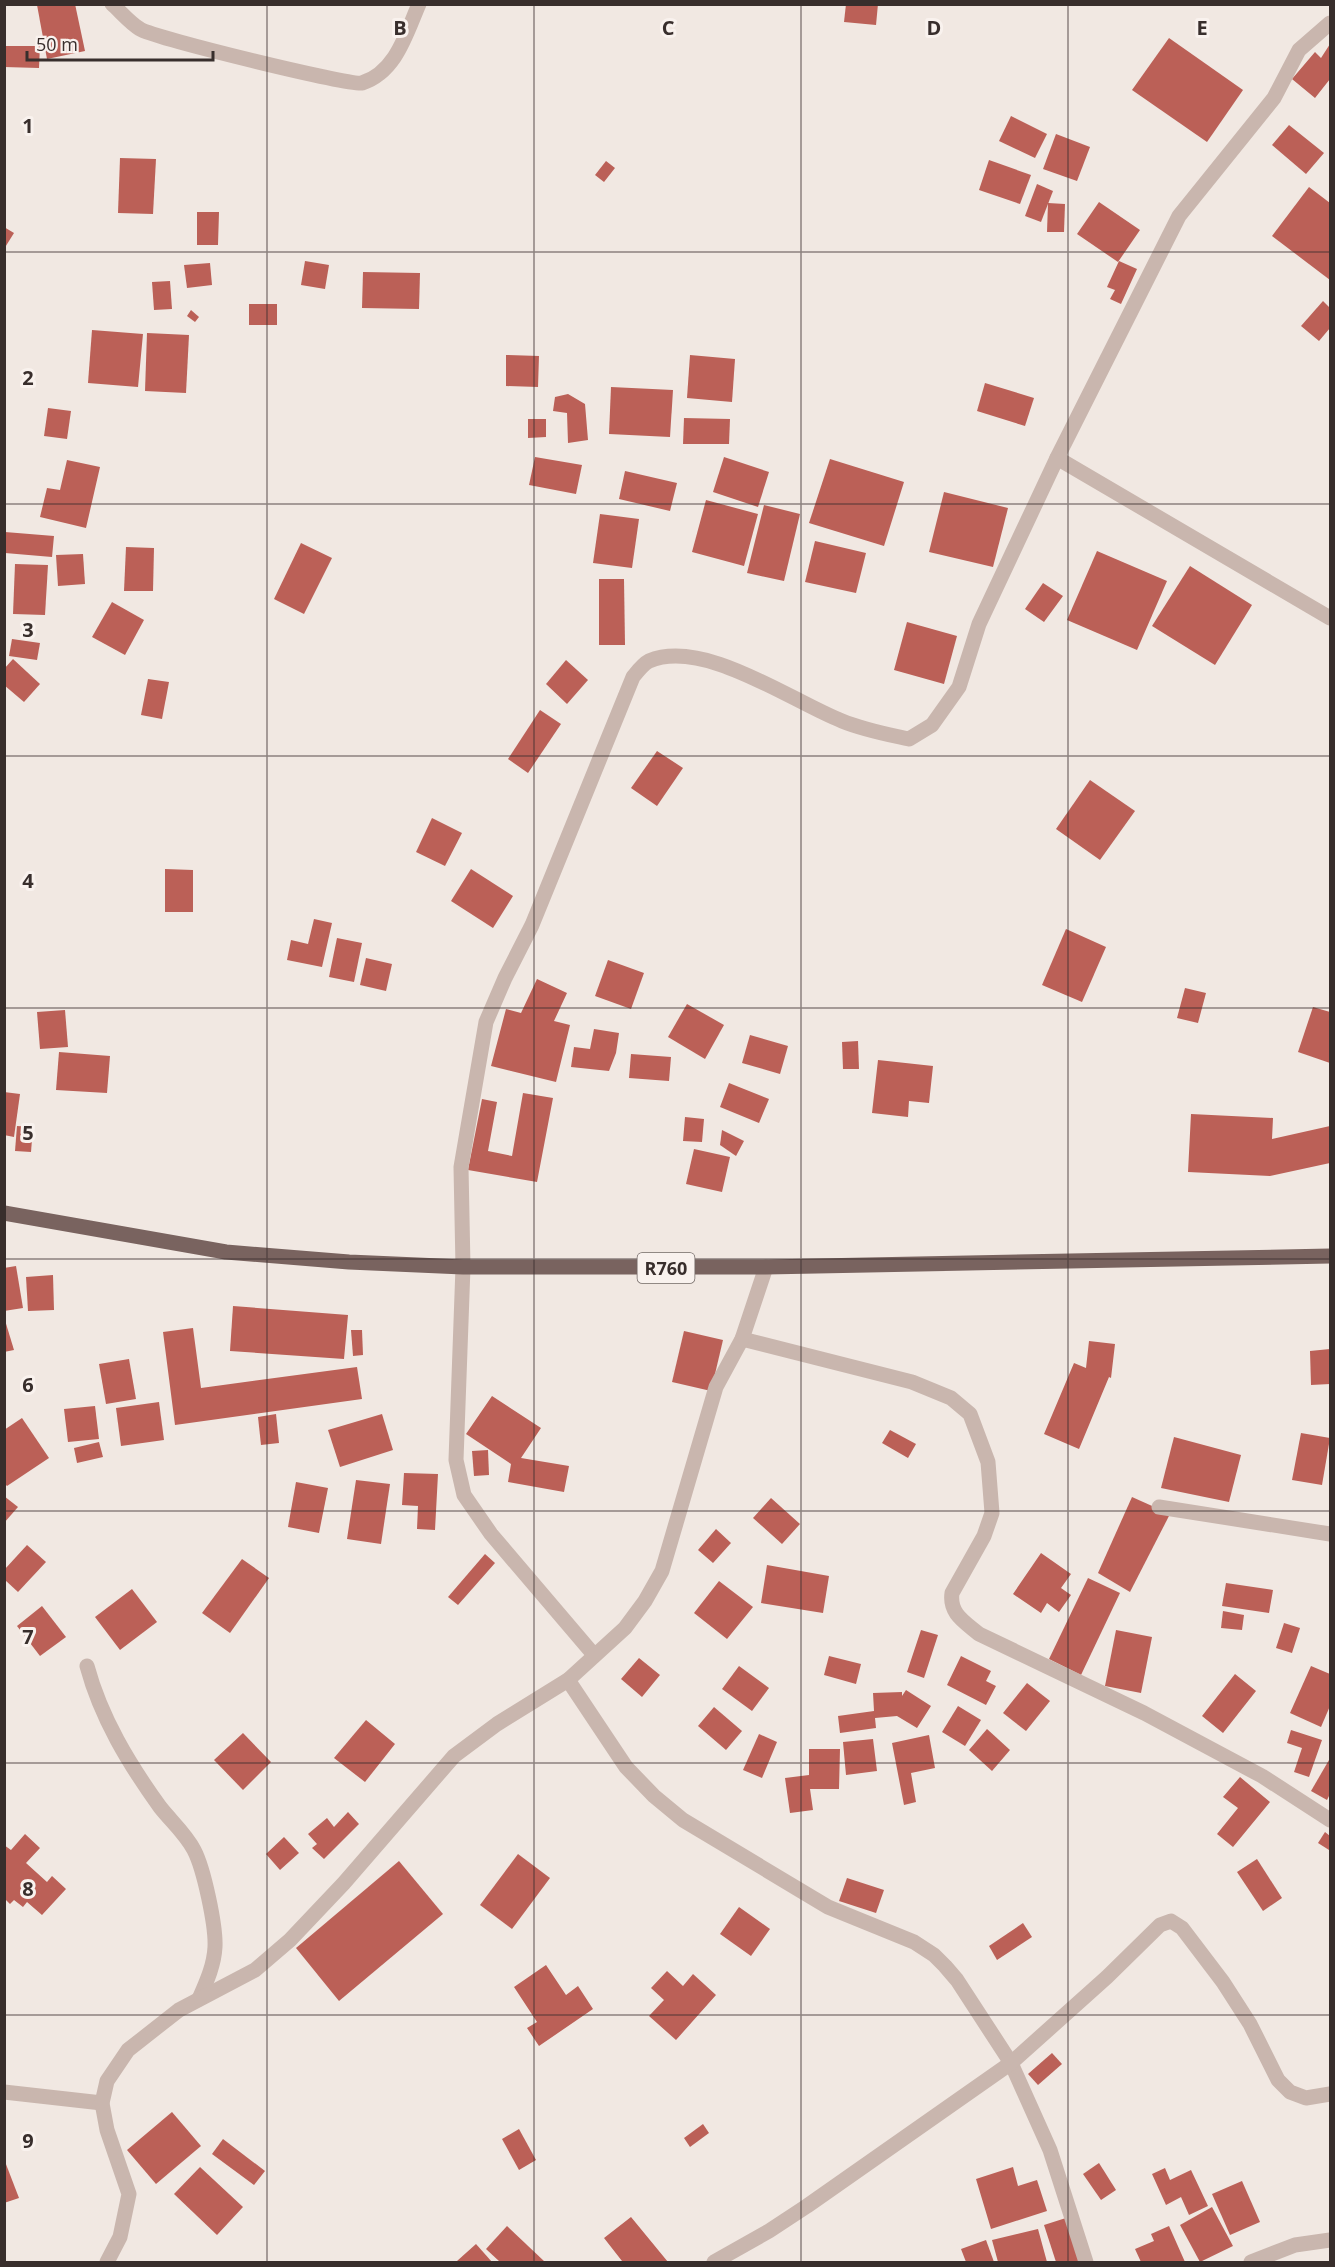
<svg xmlns="http://www.w3.org/2000/svg" width="1335" height="2267" viewBox="0 0 1335 2267" font-family="'Open Sans',sans-serif">
<style>
.building{fill:#bb6057}
.lines{fill:none;stroke-linecap:round;stroke-linejoin:round}
.minor{stroke:#c9b6ae;stroke-width:15}
.primary{stroke:#79635f;stroke-width:15}
.grid{fill:none;stroke:#382e2c;stroke-width:1.5;stroke-opacity:0.55}
.labels{text-anchor:middle;dominant-baseline:central;stroke-width:6;stroke-linejoin:round;paint-order:stroke}
.shield{fill:#f9f2ee;stroke:#726966;stroke-width:1.5}
.shield-label{font-size:18px;font-weight:bold;fill:#382e2c}
.grid-label{font-size:20px;text-anchor:middle;font-weight:bold;fill:#382e2c;stroke:#f9f2ee;stroke-width:6;stroke-linejoin:round;paint-order:stroke}
</style>
<rect width="100%" height="100%" fill="#f1e8e2"/>
<g class="building">
<path d="M75,4L85,51L47,59L37,5Z"/>
<path d="M846,4H878L876,25L844,22Z"/>
<path d="M1169,38L1243,90L1207,142L1132,90Z"/>
<path d="M1330,44V79L1315,98L1292,79L1315,52L1321,58Z"/>
<path d="M4,46H40L39,68L4,67Z"/>
<path d="M1011,116L1047,134L1035,158L999,141Z"/>
<path d="M1289,125L1324,153L1306,174L1272,145Z"/>
<path d="M1056,134L1090,147L1077,181L1043,169Z"/>
<path d="M120,158L156,159L153,214L118,213Z"/>
<path d="M989,160L1031,175L1020,204L979,190Z"/>
<path d="M606,161L615,168L604,182L595,175Z"/>
<path d="M1037,184L1053,191L1041,222L1025,216Z"/>
<path d="M1309,187L1330,203V280L1272,236Z"/>
<path d="M1099,202L1140,230L1118,262L1077,234Z"/>
<path d="M1048,203L1065,204L1064,232H1047Z"/>
<path d="M197,212H219L218,245H197Z"/>
<path d="M4,227L14,233L4,249Z"/>
<path d="M305,261L329,265L325,289L301,285Z"/>
<path d="M1119,261L1137,269L1121,304L1110,299L1115,290L1107,287Z"/>
<path d="M210,263L212,285L187,288L184,265Z"/>
<path d="M363,272L420,273L419,309L362,308Z"/>
<path d="M170,281L172,309L154,310L152,282Z"/>
<path d="M1323,301L1330,308V328L1319,341L1301,326Z"/>
<rect x="249" y="304" width="28" height="21"/>
<path d="M191,310L199,317L195,322L187,316Z"/>
<path d="M92,330L143,334L138,387L88,383Z"/>
<path d="M147,333L189,335L186,393L145,391Z"/>
<path d="M506,355L539,356L538,387L506,386Z"/>
<path d="M690,355L735,359L732,402L687,398Z"/>
<path d="M985,383L1034,398L1025,426L977,411Z"/>
<path d="M611,387L673,390L670,437L609,434Z"/>
<path d="M568,394L585,404L588,440L568,443L567,413L553,411L555,397Z"/>
<path d="M48,408L71,411L67,439L44,436Z"/>
<path d="M684,418L730,419L729,444H683Z"/>
<path d="M528,419H546V437L528,438Z"/>
<path d="M535,457L582,465L576,494L529,485Z"/>
<path d="M724,457L769,472L758,507L713,492Z"/>
<path d="M830,459L904,482L884,546L809,523Z"/>
<path d="M67,460L100,467L86,528L40,517L47,488L60,490Z"/>
<path d="M625,471L677,483L670,511L619,499Z"/>
<path d="M944,492L1008,508L993,567L929,552Z"/>
<path d="M706,500L758,514L744,566L692,552Z"/>
<path d="M764,505L800,514L784,581L747,573Z"/>
<path d="M600,514L639,519L632,568L593,563Z"/>
<path d="M5,532L54,536L52,557L5,553Z"/>
<path d="M815,541L866,553L856,593L805,582Z"/>
<path d="M301,543L332,558L304,614L274,599Z"/>
<path d="M126,547L154,548L153,591H124Z"/>
<path d="M1097,551L1167,581L1137,650L1067,620Z"/>
<path d="M83,554L85,584L58,586L56,555Z"/>
<path d="M15,564L48,565L45,615L13,614Z"/>
<path d="M1190,566L1252,605L1215,665L1152,626Z"/>
<path d="M599,579H624L625,645H599Z"/>
<path d="M1043,583L1063,596L1044,622L1025,609Z"/>
<path d="M112,602L144,620L125,655L92,637Z"/>
<path d="M907,622L957,636L944,684L894,670Z"/>
<path d="M12,639L40,643L37,660L9,656Z"/>
<path d="M13,659L40,684L24,702L4,685V669Z"/>
<path d="M566,660L588,680L567,704L546,684Z"/>
<path d="M148,679L169,682L162,719L141,715Z"/>
<path d="M540,710L561,724L528,773L508,759Z"/>
<path d="M657,751L683,768L657,806L631,788Z"/>
<path d="M1090,780L1135,811L1100,860L1056,829Z"/>
<path d="M432,818L462,833L445,866L416,852Z"/>
<path d="M165,869L193,870V912H165Z"/>
<path d="M471,869L513,896L493,928L451,901Z"/>
<path d="M314,919L332,923L322,967L287,960L291,940L308,944Z"/>
<path d="M1066,929L1106,947L1082,1002L1042,985Z"/>
<path d="M337,938L362,943L354,982L329,977Z"/>
<path d="M366,958L392,964L386,991L360,985Z"/>
<path d="M608,960L644,973L631,1009L595,996Z"/>
<path d="M537,979L567,993L554,1021L570,1025L556,1082L491,1066L506,1009L521,1013Z"/>
<path d="M1185,988L1206,993L1198,1023L1177,1018Z"/>
<path d="M687,1004L724,1025L705,1059L668,1037Z"/>
<path d="M1313,1007L1330,1012V1063L1298,1052Z"/>
<path d="M65,1010L68,1047L40,1049L37,1012Z"/>
<path d="M594,1029L619,1033L616,1053L609,1071L571,1067L574,1047L590,1049Z"/>
<path d="M750,1035L788,1046L780,1074L742,1063Z"/>
<path d="M858,1041L859,1069H843L842,1042Z"/>
<path d="M59,1052L110,1056L107,1093L56,1090Z"/>
<path d="M631,1054L671,1057L669,1081L629,1078Z"/>
<path d="M878,1060L933,1066L929,1103L909,1101L908,1117L872,1113Z"/>
<path d="M729,1083L769,1099L759,1123L720,1107Z"/>
<path d="M4,1092L20,1094L14,1137L4,1135Z"/>
<path d="M523,1093L553,1098L537,1182L468,1170L482,1099L497,1102L488,1151L512,1156Z"/>
<path d="M1191,1114L1273,1118L1272,1139L1330,1126V1163L1270,1176L1188,1172Z"/>
<path d="M685,1117L704,1119L702,1142L683,1141Z"/>
<path d="M17,1126L33,1127L31,1152L15,1151Z"/>
<path d="M722,1130L744,1141L736,1156L720,1145Z"/>
<path d="M694,1149L730,1157L722,1192L686,1184Z"/>
<path d="M16,1266L23,1308L4,1311V1268Z"/>
<path d="M53,1275L54,1310L28,1311L26,1277Z"/>
<path d="M233,1306L348,1315L344,1359L230,1351Z"/>
<path d="M4,1317L14,1350L4,1352Z"/>
<path d="M193,1328L201,1388L357,1367L362,1399L175,1425L163,1332Z"/>
<path d="M351,1330H362L363,1355L353,1356Z"/>
<path d="M684,1331L723,1340L711,1391L672,1382Z"/>
<path d="M1089,1341L1115,1344L1111,1378L1109,1377L1079,1449L1044,1434L1074,1363L1086,1368Z"/>
<path d="M1330,1349V1384L1311,1385L1310,1351Z"/>
<path d="M129,1359L136,1399L106,1404L99,1364Z"/>
<path d="M492,1396L541,1428L521,1458L569,1466L564,1492L508,1482L511,1464L466,1434Z"/>
<path d="M159,1402L164,1440L121,1446L116,1408Z"/>
<path d="M95,1406L99,1439L68,1442L64,1409Z"/>
<path d="M276,1414L279,1443L261,1445L258,1417Z"/>
<path d="M382,1414L393,1450L340,1467L328,1430Z"/>
<path d="M22,1418L49,1458L7,1486L4,1483V1430Z"/>
<path d="M890,1430L916,1444L908,1458L882,1443Z"/>
<path d="M1301,1433L1330,1438L1322,1485L1292,1480Z"/>
<path d="M1174,1437L1241,1455L1229,1502L1161,1488Z"/>
<path d="M99,1442L103,1457L77,1463L74,1448Z"/>
<path d="M488,1450L489,1475L474,1476L472,1451Z"/>
<path d="M404,1473L438,1474L435,1530L417,1529L418,1506L402,1505Z"/>
<path d="M356,1480L390,1484L381,1544L347,1539Z"/>
<path d="M296,1482L328,1488L319,1533L288,1527Z"/>
<path d="M4,1496L18,1507L4,1523Z"/>
<path d="M1132,1497L1170,1514L1130,1592L1098,1573Z"/>
<path d="M771,1498L800,1524L782,1544L753,1518Z"/>
<path d="M716,1529L731,1543L713,1563L698,1550Z"/>
<path d="M27,1545L46,1562L18,1592L5,1580V1569Z"/>
<path d="M1041,1553L1071,1574L1061,1588L1071,1595L1059,1612L1047,1603L1041,1613L1013,1594Z"/>
<path d="M485,1554L495,1563L458,1605L448,1597Z"/>
<path d="M242,1559L269,1578L230,1633L202,1613Z"/>
<path d="M767,1565L829,1576L823,1613L761,1603Z"/>
<path d="M1088,1578L1120,1593L1081,1675L1049,1659Z"/>
<path d="M719,1581L753,1607L727,1639L694,1613Z"/>
<path d="M1226,1583L1273,1590L1269,1613L1222,1606Z"/>
<path d="M132,1589L157,1622L120,1650L95,1617Z"/>
<path d="M42,1606L66,1637L40,1656L17,1626Z"/>
<path d="M1223,1611L1244,1615L1242,1630L1221,1628Z"/>
<path d="M1284,1623L1300,1628L1292,1653L1276,1648Z"/>
<path d="M921,1630L938,1635L924,1678L907,1672Z"/>
<path d="M1116,1630L1152,1637L1141,1693L1105,1686Z"/>
<path d="M829,1656L861,1664L856,1684L824,1675Z"/>
<path d="M961,1656L991,1671L986,1681L996,1686L986,1705L947,1685Z"/>
<path d="M639,1658L660,1675L642,1697L621,1679Z"/>
<path d="M739,1666L769,1688L752,1711L722,1689Z"/>
<path d="M1311,1666L1330,1674V1706L1321,1727L1290,1713Z"/>
<path d="M1235,1674L1256,1691L1223,1733L1202,1716Z"/>
<path d="M1027,1683L1050,1701L1026,1731L1003,1713Z"/>
<path d="M906,1690L931,1706L917,1728L897,1716L875,1718L876,1728L840,1733L838,1716L874,1711L873,1693L902,1692V1696Z"/>
<path d="M958,1706L981,1720L965,1746L942,1732Z"/>
<path d="M714,1707L742,1731L726,1750L698,1726Z"/>
<path d="M366,1720L395,1744L365,1782L334,1758Z"/>
<path d="M987,1729L1010,1750L992,1771L969,1750Z"/>
<path d="M1291,1730L1322,1740L1309,1777L1294,1772L1302,1748L1287,1743Z"/>
<path d="M243,1733L271,1762L243,1790L214,1760Z"/>
<path d="M759,1734L777,1742L762,1778L743,1770Z"/>
<path d="M929,1735L935,1768L911,1773L916,1802L904,1805L892,1743Z"/>
<path d="M873,1739L877,1771L846,1775L843,1742Z"/>
<path d="M809,1749H840L839,1789H810L813,1810L790,1813L785,1778L809,1775Z"/>
<path d="M1329,1760L1330,1761V1794L1327,1800L1311,1791Z"/>
<path d="M1240,1777L1270,1802L1233,1847L1217,1834L1238,1808L1223,1797Z"/>
<path d="M348,1812L359,1824L324,1859L312,1848L317,1844L308,1834L327,1818L334,1827Z"/>
<path d="M1325,1832L1330,1836L1329,1850L1318,1843Z"/>
<path d="M25,1834L40,1848L26,1863L47,1882L52,1876L66,1889L42,1915L27,1902L23,1907L14,1900L10,1904L4,1898V1845L11,1850Z"/>
<path d="M284,1837L299,1853L280,1870L266,1854Z"/>
<path d="M518,1854L550,1878L512,1929L480,1905Z"/>
<path d="M1257,1859L1282,1898L1263,1911L1237,1872Z"/>
<path d="M399,1861L443,1914L339,2001L296,1948Z"/>
<path d="M847,1878L884,1890L876,1913L839,1901Z"/>
<path d="M739,1907L770,1929L751,1956L720,1934Z"/>
<path d="M1023,1923L1032,1937L997,1960L989,1946Z"/>
<path d="M546,1965L566,1995L578,1986L593,2009L539,2046L527,2028L537,2022L514,1987Z"/>
<path d="M667,1971L683,1986L693,1974L716,1995L676,2040L649,2016L664,2000L651,1988Z"/>
<path d="M1052,2053L1062,2064L1038,2085L1028,2074Z"/>
<path d="M172,2112L201,2146L156,2184L127,2150Z"/>
<path d="M703,2124L709,2133L690,2147L684,2138Z"/>
<path d="M519,2129L536,2160L519,2170L502,2139Z"/>
<path d="M223,2139L265,2171L254,2185L212,2154Z"/>
<path d="M4,2159L19,2198L4,2203Z"/>
<path d="M1099,2163L1116,2190L1101,2200L1083,2174Z"/>
<path d="M200,2167L243,2207L217,2235L174,2194Z"/>
<path d="M1013,2167L1018,2186L1037,2180L1047,2211L991,2229L976,2179Z"/>
<path d="M1165,2168L1170,2180L1191,2170L1208,2206L1189,2215L1181,2197L1166,2205L1152,2174Z"/>
<path d="M1242,2181L1260,2222L1230,2235L1212,2194Z"/>
<path d="M1212,2207L1233,2246L1200,2262L1180,2225Z"/>
<path d="M631,2217L668,2262H619L622,2261L604,2238Z"/>
<path d="M1069,2217L1085,2262H1056L1044,2225Z"/>
<path d="M507,2226L545,2262H500L486,2249Z"/>
<path d="M1169,2226L1185,2262H1141L1135,2249L1154,2241L1151,2234Z"/>
<path d="M1038,2229L1047,2262H998L992,2240Z"/>
<path d="M986,2240L994,2262H966L961,2249Z"/>
<path d="M476,2244L492,2262H458L457,2261Z"/>
</g>
<g class="lines">
<g class="minor">
<path d="M112,4C121,12 130,23 140,29C154,38 351,86 362,83C396,72 406,34 419,4"/>
<path d="M1057,458L1330,618"/>
<path d="M742,1339L912,1382L951,1398L970,1414L988,1462L992,1513L984,1536L952,1593C949,1614 965,1622 979,1634L1144,1713L1262,1776L1330,1820"/>
<path d="M1159,1507L1330,1534"/>
<path d="M594,1655L491,1534L464,1495L456,1460L463,1267L461,1167L486,1022L505,978L532,925L633,677C637,672 643,664 649,661C704,638 791,701 842,721C864,730 886,734 909,739L932,725L959,687L979,624L1057,458L1179,216L1274,98L1299,50L1330,23"/>
<path d="M87,1666C101,1718 129,1764 160,1807C171,1821 186,1834 194,1850C204,1869 216,1926 215,1947C214,1966 206,1983 199,1999"/>
<path d="M568,1680L626,1767L654,1796L683,1820L828,1907L914,1942L934,1955L945,1966L957,1980L1011,2063L1050,2150L1086,2262"/>
<path d="M4,2092L102,2103"/>
<path d="M107,2262L120,2237L129,2194L107,2130L102,2103L107,2081L128,2050L179,2010L255,1970L290,1940L344,1883L454,1756L497,1724L568,1680L625,1628L645,1601L662,1571L716,1387L742,1339L766,1267"/>
<path d="M714,2262L769,2231L807,2206L1011,2063L1107,1977L1160,1925L1171,1921L1182,1928L1223,1982L1250,2024L1278,2080L1290,2092L1306,2098L1330,2094"/>
<path d="M1251,2262L1295,2245L1330,2240"/>
</g>
<path class="primary" d="M4,1213L226,1252L349,1262L463,1267H766L1330,1256"/>
</g>
<path class="grid" d="M267,4V2262M534,4V2262M801,4V2262M1068,4V2262M4,252H1330M4,504H1330M4,756H1330M4,1008H1330M4,1259H1330M4,1511H1330M4,1763H1330M4,2015H1330"/>
<g class="labels">
<rect class="shield" x="637.5" y="1253" width="57" height="30" rx="4.5"/>
<g class="shield-label">
<text x="666" y="1268">R760</text>
</g>
</g>
<g class="grid-label">
<text x="400" y="35">B</text>
<text x="668" y="35">C</text>
<text x="934" y="35">D</text>
<text x="1202" y="35">E</text>
<text x="28" y="133">1</text>
<text x="28" y="385">2</text>
<text x="28" y="637">3</text>
<text x="28" y="888">4</text>
<text x="28" y="1140">5</text>
<text x="28" y="1392">6</text>
<text x="28" y="1644">7</text>
<text x="28" y="1896">8</text>
<text x="28" y="2148">9</text>
</g>
<rect width="1335" height="2267" fill="none" stroke="#382e2c" stroke-width="12"/>
<path d="M27 51v9h186v-9" fill="none" stroke="#382e2c" stroke-width="3"/>
<text x="36" y="51" font-size="18" fill="#382e2c" stroke="#f9f2ee" stroke-width="4.5" paint-order="stroke">50 m</text>
</svg>
